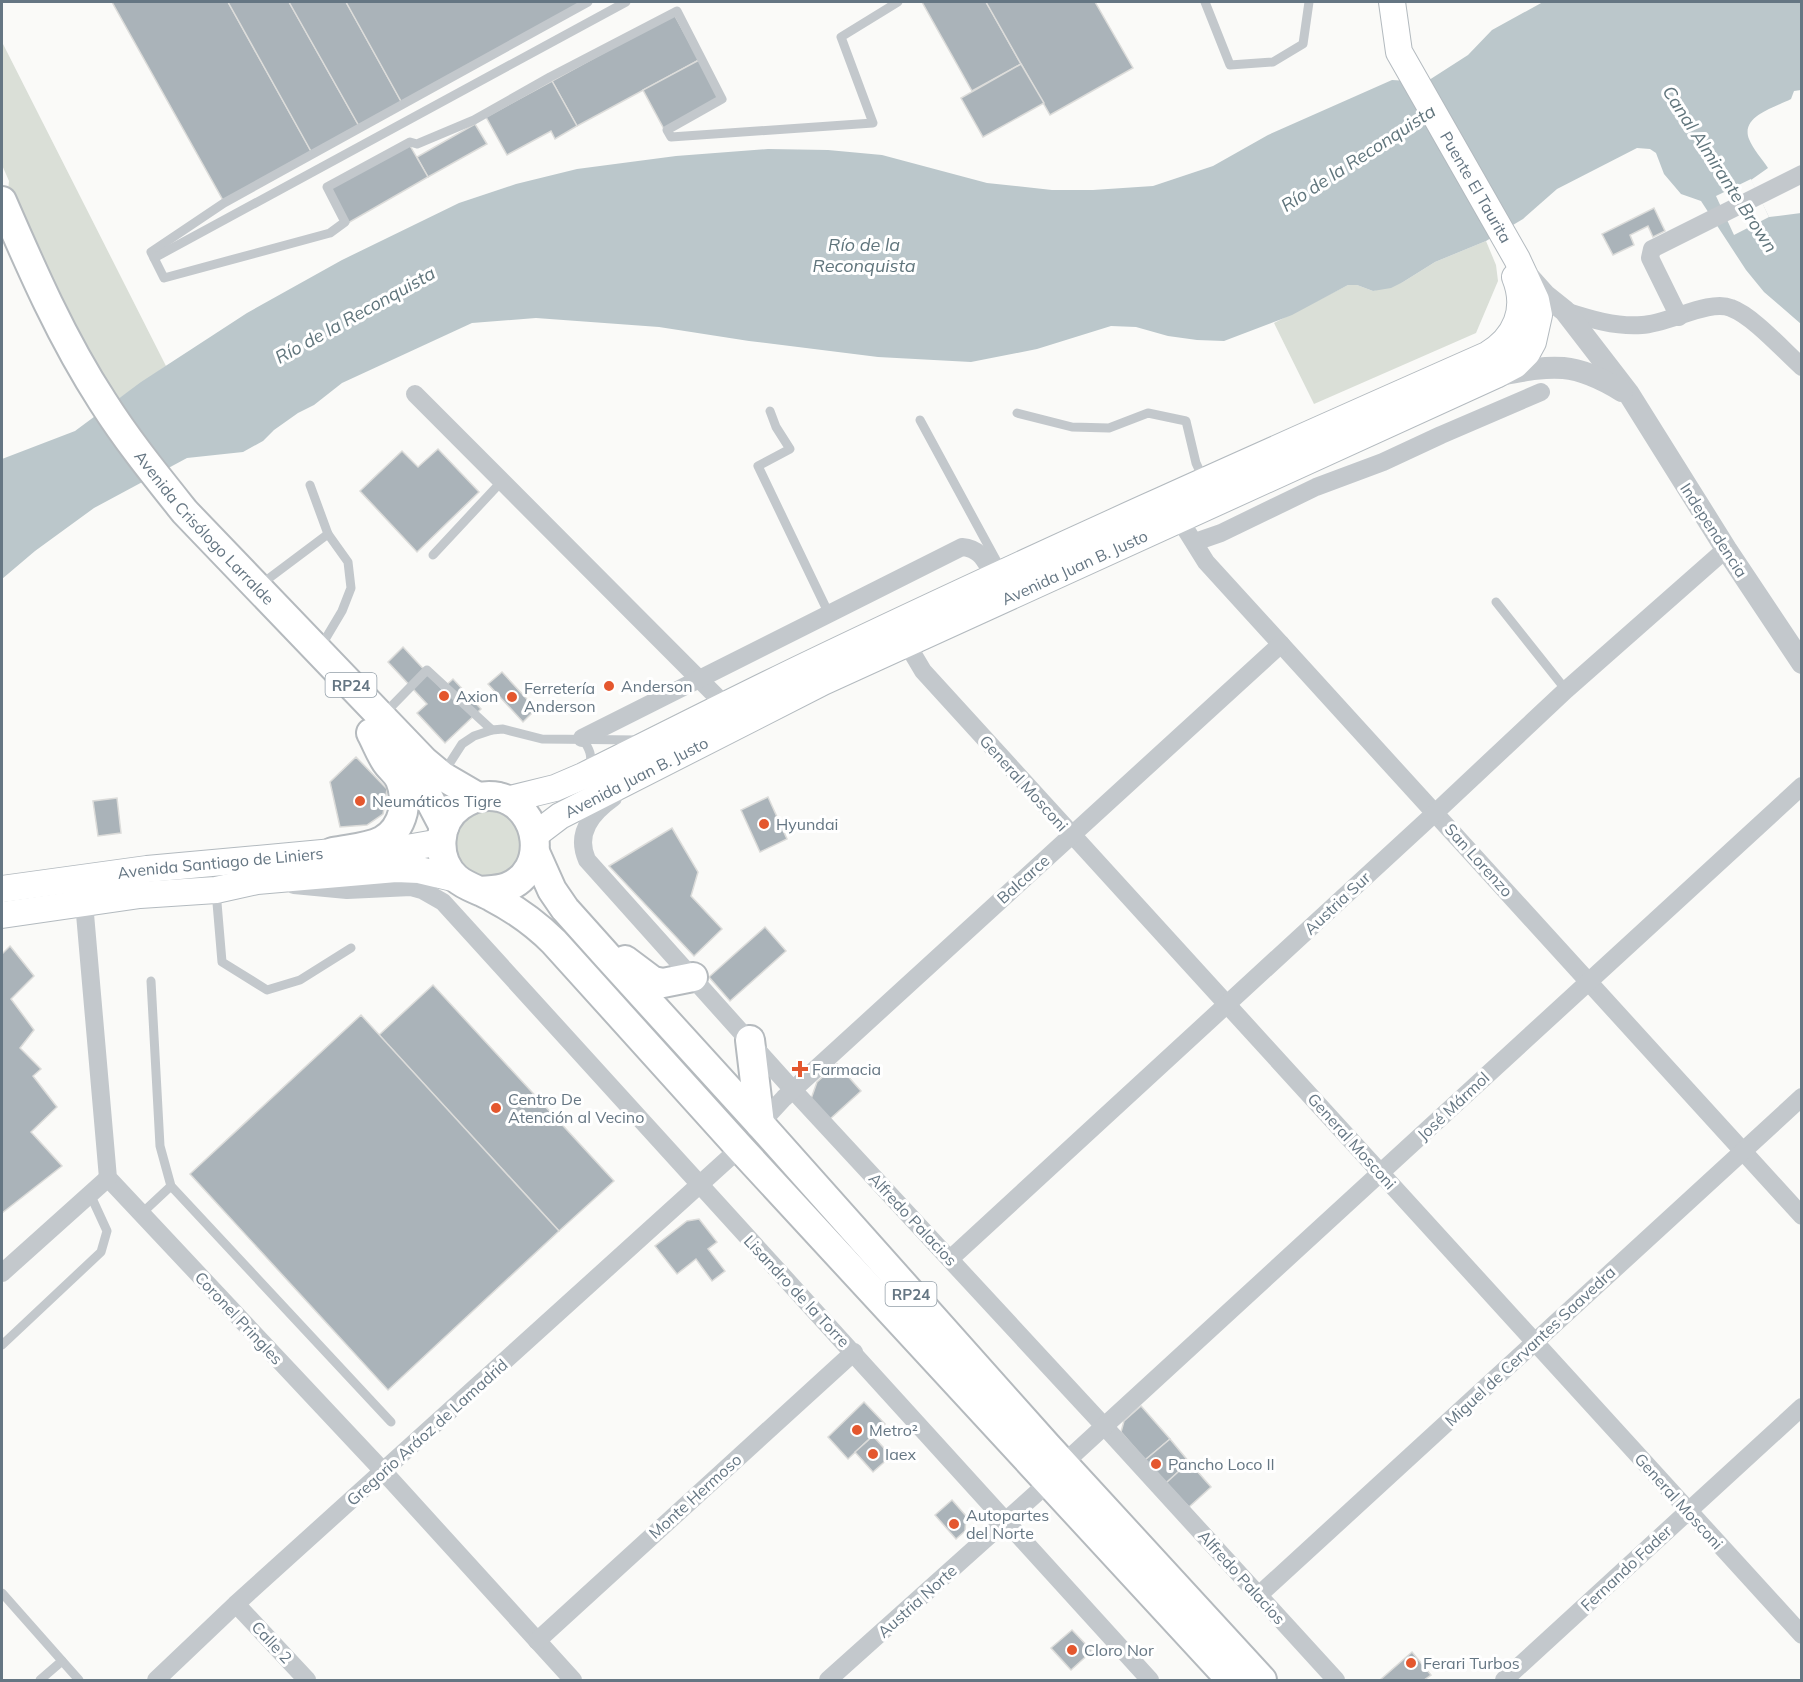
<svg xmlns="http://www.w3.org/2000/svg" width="1803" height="1682" viewBox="0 0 1803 1682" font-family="Mulish,sans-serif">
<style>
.green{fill:#dadfd7}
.water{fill:#bbc7cb}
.pier{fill:#fafaf8}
.building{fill:#aab3b9;stroke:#dcdcda;stroke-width:1.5}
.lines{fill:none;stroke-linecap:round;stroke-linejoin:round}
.secondary-casing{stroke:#b3babf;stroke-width:28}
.primary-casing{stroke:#b5babe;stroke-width:32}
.service{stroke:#c3c8cc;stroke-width:9}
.minor{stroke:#c3c8cc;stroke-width:18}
.tertiary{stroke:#c3c8cc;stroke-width:22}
.secondary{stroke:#fff;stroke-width:26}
.primary{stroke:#fff;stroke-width:28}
.poi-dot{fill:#e4572e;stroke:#fff;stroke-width:2}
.labels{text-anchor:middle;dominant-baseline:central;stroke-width:6;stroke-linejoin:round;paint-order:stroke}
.shield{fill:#fff;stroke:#939fa8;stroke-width:1.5}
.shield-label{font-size:15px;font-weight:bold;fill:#657683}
.street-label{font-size:16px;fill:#657683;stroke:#fff}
.poi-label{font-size:16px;fill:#657683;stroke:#fff;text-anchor:start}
.water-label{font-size:18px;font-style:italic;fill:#60757c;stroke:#fff}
</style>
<rect width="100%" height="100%" fill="#fafaf8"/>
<g class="green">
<path d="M2,42L166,366L114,402L7,201L9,181L2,165Z"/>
<path d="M1486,241L1496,265L1498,281L1476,333L1314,404L1274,323L1348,285H1357L1373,291L1403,282L1435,262Z"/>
<path d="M490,805L522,824L524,862L494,884L459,871C448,822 445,827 490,805Z"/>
</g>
<path class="water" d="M1543,2H1801V90L1794,91L1791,99C1776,107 1740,116 1749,139C1753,149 1762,159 1768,168L1751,180L1769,217L1801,213V324L1764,292L1746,270L1701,201L1681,194L1664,174L1656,153L1650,149L1637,148L1557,189L1523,219L1486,241L1435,262L1403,282L1391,288L1373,291L1357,285H1348L1292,315L1224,341L1197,340L1168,336L1136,327L1111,326L1037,349L971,362L878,357L749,341L659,327L536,318L472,323L342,383L314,405L298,413L274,430L263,441L243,452L187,458L94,508L35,551L2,579V459L75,431L141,382L247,313L342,260L459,203L516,184L577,169L676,156L768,149L828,150L882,155L987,183L1052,190H1093L1153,186L1213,166L1268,135L1392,80L1426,82L1468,55L1492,30Z"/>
<path class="pier" d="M1751,179L1769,217L1734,235L1716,196Z"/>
<g class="building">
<path d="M112,2H228L312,153L224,202Z"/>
<path d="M228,2H289L359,126L312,153Z"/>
<path d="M289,2H346L402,103L359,126Z"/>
<path d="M346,2H585L402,103Z"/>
<path d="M922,2H986L1021,64L972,91Z"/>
<path d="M986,2H1095L1133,68L1050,115Z"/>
<path d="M674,14L699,60L577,126L552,81Z"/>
<path d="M699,60L720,99L664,129L643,90Z"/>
<path d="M1021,64L1044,103L983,137L961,98Z"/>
<path d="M552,81L577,126L555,139L551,131L507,155L486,117Z"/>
<path d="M475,124L487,144L428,177L417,157Z"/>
<path d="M409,144L428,177L348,223L329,189Z"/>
<path d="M1654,208L1665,231L1653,237L1648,226L1630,235L1634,245L1613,255L1602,234Z"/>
<path d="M438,449L479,492L417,552L360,491L402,451L418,467Z"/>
<path d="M403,647L442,689L453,679L481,709L445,743L417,713L427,704L388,662Z"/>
<path d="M502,672L536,709L523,722L488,684Z"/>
<path d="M356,757L387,789L383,814L367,825L340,827L330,782Z"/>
<path d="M768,797L787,839L760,852L741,810Z"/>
<path d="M117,798L121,833L98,836L93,801Z"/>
<path d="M672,828L698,872L691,896L722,929L694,956L609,866Z"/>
<path d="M765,927L786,951L730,1001L709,977Z"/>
<path d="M10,946L34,976L11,999L34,1030L20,1048L41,1069L33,1076L57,1107L31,1132L62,1166L2,1213V954Z"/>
<path d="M433,985L614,1181L559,1231L379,1035Z"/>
<path d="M361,1015L559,1231L388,1390L190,1174Z"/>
<path d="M837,1064L861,1091L830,1119L811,1099L817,1082Z"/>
<path d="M699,1219L717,1242L708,1249L725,1271L712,1281L696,1259L677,1274L655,1246L687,1221Z"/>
<path d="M864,1402L885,1424L848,1459L828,1437Z"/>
<path d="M1141,1406L1170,1439L1145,1460L1121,1432L1124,1421Z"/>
<path d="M873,1436L891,1456L873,1472L855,1452Z"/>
<path d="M1170,1439L1189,1462L1166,1483L1145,1460Z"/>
<path d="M1189,1462L1211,1487L1189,1507L1166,1483Z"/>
<path d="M952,1500L966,1516L965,1531L956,1539L935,1515Z"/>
<path d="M1072,1630L1092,1651L1071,1670L1051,1648Z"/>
<path d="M1412,1652L1431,1675L1424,1680H1380Z"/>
</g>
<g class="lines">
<defs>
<g id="secondary">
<path d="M506,800L555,788L583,776C658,739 732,701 807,665C1032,557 1259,456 1487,355C1516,338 1528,309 1515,277"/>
<path id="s1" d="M535,835L560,816L823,682L1496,375L1515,365L1527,353L1533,342L1539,315L1536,300L1517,259L1399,52L1392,2"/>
<path id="s2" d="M2,889L147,869L333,852H384L441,842"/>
<path d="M2,915L140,895L216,890L257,881L396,869L419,870L457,879"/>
</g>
<g id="primary">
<path id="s3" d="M2,201C32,270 62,339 103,402C127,440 157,477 185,512L424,761L442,776L478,797"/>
<path d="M391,754L424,789L444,827"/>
<path d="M333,852C364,846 394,848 403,812C405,802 404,789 400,780C397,773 390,768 386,762C380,753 376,742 371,733"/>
<path d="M535,852L552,890L565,909L608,957L760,1124L1047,1446L1262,1680"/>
<path d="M480,891C489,890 499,890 507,887C549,871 541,807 499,797C485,794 471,798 460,806C437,822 435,859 456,878C466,887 480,890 492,897C515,909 535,923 554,942L740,1148L1231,1680"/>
<path d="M625,960L653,981L663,983L693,977"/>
<path d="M750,1040L760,1124"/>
</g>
</defs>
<use href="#secondary" class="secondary-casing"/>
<use href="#primary" class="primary-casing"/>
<g class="service">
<path d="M588,2L224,203L151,252L164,278L330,233L345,222L327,187L410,142L417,144L474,120L550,77L677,11L722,99L667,130L671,137L873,123L841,37L898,2"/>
<path d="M1205,2L1230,65L1273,62L1303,44L1309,2"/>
<path d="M154,258L626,2"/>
<path d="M770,411L776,427L790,449L758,466L829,614"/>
<path d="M1017,413L1072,427L1109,428L1148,413L1186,421L1196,463L1203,478"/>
<path d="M920,420L1002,571"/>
<path d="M310,485L328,534L348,562L351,588L342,611L320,648"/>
<path d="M433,555L502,481"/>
<path d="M260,585L328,534"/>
<path d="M1496,602L1566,690"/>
<path d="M384,714L427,670L492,730"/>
<path d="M582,738C589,748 594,757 588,768"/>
<path d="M444,772L462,744L474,736L492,730L503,729L542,739L638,740"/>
<path d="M216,891L222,962L267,990L300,980L351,948"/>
<path d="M151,981L160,1146L171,1186L391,1422"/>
<path d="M141,1214L171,1186"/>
<path d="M2,1345L101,1252L107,1231L90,1194"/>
<path d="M2,1593L79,1680"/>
<path d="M40,1680L62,1661"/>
</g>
<g class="minor">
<path d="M1565,311C1590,319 1615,327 1642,325C1668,324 1709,299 1731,308C1753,316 1783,350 1802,367"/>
<path d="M1679,317L1650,258L1652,249L1802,174"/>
<path d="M415,394L725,705"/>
<path d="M1173,509L1206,562L1802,1216"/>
<path d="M1195,542L1221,533L1316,487L1383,462L1441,435L1541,392"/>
<path d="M907,644L923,671L1802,1635"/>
<path d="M582,738L962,547C982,549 985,562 995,577"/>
<path d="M613,798C592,813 575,833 587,860L793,1090L1104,1426L1336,1680"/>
<path d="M294,885L347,890L411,887L422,890L443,902C678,1162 915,1420 1150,1680"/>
<path d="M83,891L108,1178L383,1471L573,1680"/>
<path d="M760,1124L784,1098L1281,644"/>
<path d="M950,1259L1436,812L1566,690L1726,549"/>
<path d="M2,1273L108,1178"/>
<path d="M1063,1464L1802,786"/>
<path d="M1259,1595L1802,1097"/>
<path d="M236,1604L307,1680"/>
<path d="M537,1641L854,1352"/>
<path d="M156,1680L236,1604L740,1148"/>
<path d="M828,1680L1049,1482"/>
<path d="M1504,1680L1802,1407"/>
</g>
<g class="tertiary">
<path d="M1528,276L1545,295L1565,311L1629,394L1726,549L1802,663"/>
<path d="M1499,375C1554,365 1573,361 1622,391"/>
</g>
<use href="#secondary" class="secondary"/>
<use href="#primary" class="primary"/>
</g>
<g class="poi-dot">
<circle cx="609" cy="686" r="6"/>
<circle cx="444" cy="696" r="6"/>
<circle cx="512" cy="697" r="6"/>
<circle cx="360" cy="801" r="6"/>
<circle cx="764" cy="824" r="6"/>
<path d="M797 1060h6v6h6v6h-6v6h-6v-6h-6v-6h6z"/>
<circle cx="496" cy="1108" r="6"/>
<circle cx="857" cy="1430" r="6"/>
<circle cx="873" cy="1454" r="6"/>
<circle cx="1156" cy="1464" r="6"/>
<circle cx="954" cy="1524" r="6"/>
<circle cx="1072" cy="1650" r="6"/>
<circle cx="1411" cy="1663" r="6"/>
</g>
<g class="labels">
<g class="shield">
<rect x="325.5" y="673" width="51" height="24" rx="4.5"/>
<rect x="885.5" y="1282" width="51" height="24" rx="4.5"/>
</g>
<g class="shield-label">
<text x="351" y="685">RP24</text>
<text x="911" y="1294">RP24</text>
</g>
<g class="street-label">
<text transform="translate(1476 187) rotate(60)">Puente El Taurita</text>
<text stroke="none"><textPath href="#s3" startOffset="387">Avenida Crisólogo Larralde</textPath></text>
<text transform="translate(1714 530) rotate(57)">Independencia</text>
<text stroke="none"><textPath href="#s1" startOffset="603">Avenida Juan B. Justo</textPath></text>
<text stroke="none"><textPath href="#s1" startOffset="117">Avenida Juan B. Justo</textPath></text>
<text transform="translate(1024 783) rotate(48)">General Mosconi</text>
<text transform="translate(1479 860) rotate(48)">San Lorenzo</text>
<text stroke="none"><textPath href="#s2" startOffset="220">Avenida Santiago de Liniers</textPath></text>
<text transform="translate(1023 879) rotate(-42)">Balcarce</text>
<text transform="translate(1337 903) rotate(-43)">Austria Sur</text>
<text transform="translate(1453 1106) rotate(-43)">José Mármol</text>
<text transform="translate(1352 1141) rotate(48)">General Mosconi</text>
<text transform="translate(913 1219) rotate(47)">Alfredo Palacios</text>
<text transform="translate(797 1291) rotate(47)">Lisandro de la Torre</text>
<text transform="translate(239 1318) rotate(47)">Coronel Pringles</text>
<text transform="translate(1530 1346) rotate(-43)">Miguel de Cervantes Saavedra</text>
<text transform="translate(427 1432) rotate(-42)">Gregorio Aráoz de Lamadrid</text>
<text transform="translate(695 1496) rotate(-42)">Monte Hermoso</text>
<text transform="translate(1679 1501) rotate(48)">General Mosconi</text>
<text transform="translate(1626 1568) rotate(-43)">Fernando Fader</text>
<text transform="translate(1242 1577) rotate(48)">Alfredo Palacios</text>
<text transform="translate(917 1601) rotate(-42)">Austria Norte</text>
<text transform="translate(272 1642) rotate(47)">Calle 2</text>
</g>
<g class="poi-label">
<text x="621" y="686">Anderson</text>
<text x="524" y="688">Ferretería<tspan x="524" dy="18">Anderson</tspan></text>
<text x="456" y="696">Axion</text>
<text x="372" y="801">Neumáticos Tigre</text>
<text x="776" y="824">Hyundai</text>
<text x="812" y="1069">Farmacia</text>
<text x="508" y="1099">Centro De<tspan x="508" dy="18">Atención al Vecino</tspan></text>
<text x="869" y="1430">Metro²</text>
<text x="885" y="1454">Iaex</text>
<text x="1168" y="1464">Pancho Loco II</text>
<text x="966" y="1515">Autopartes<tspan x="966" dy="18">del Norte</tspan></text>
<text x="1084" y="1650">Cloro Nor</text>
<text x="1423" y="1663">Ferari Turbos</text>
</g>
<g class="water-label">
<text transform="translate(1358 158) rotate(-33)">Río de la Reconquista</text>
<text transform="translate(1720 169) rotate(57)">Canal Almirante Brown</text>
<text x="864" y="244">Río de la<tspan x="864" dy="21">Reconquista</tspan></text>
<text transform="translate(355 315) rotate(-29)">Río de la Reconquista</text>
</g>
</g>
<rect width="1803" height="1682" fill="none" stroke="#657683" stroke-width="6"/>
</svg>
